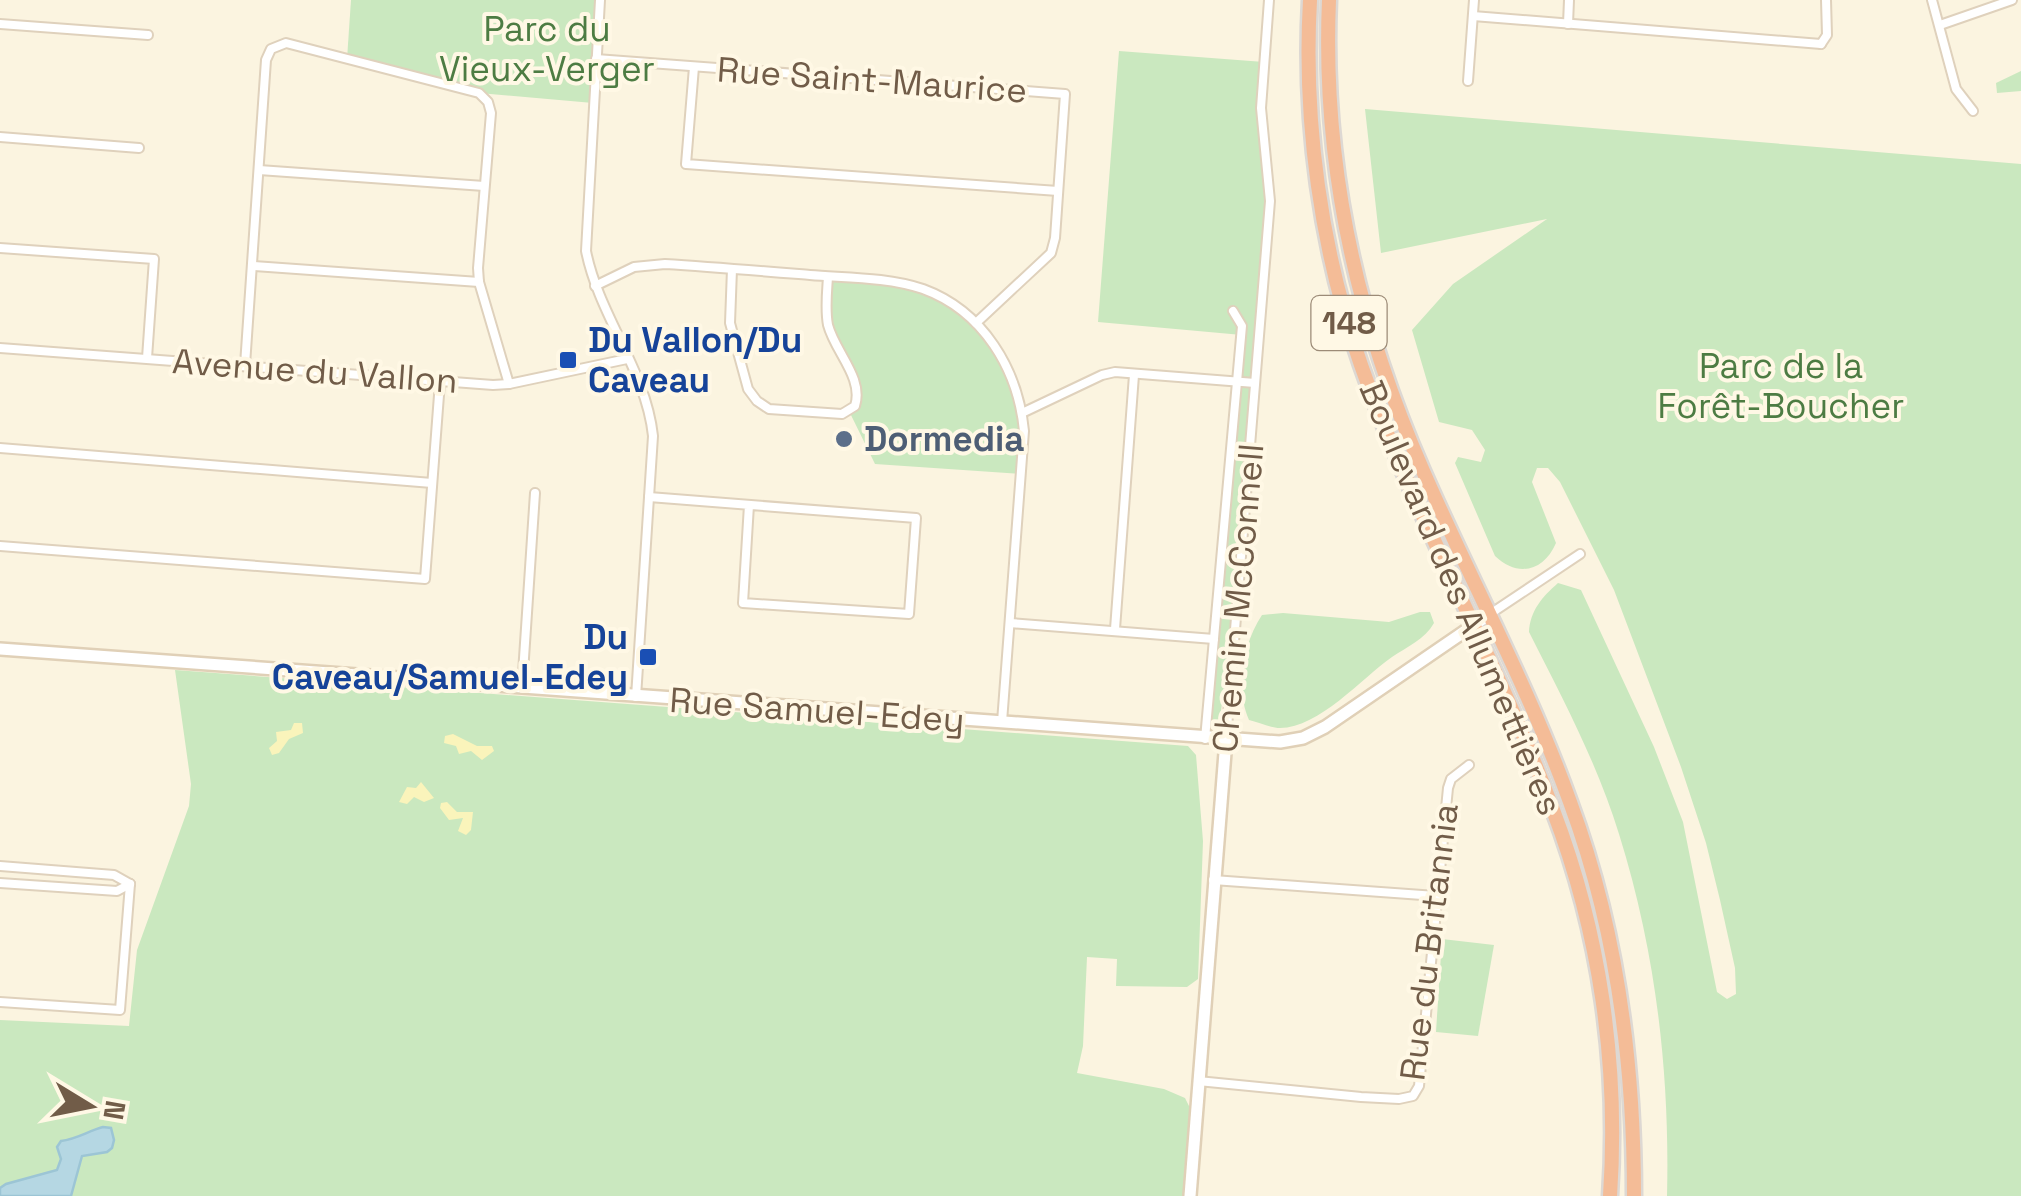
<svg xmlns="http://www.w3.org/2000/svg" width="2021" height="1196" viewBox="0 0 2021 1196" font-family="'Space Grotesk',sans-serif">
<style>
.green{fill:#cae8bf}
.sand{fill:#faf4bb}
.water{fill:#b5d7e3;stroke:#9cc5d5;stroke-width:2.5}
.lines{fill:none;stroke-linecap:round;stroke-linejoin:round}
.street-casing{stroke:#dfd1bc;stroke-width:12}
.secondary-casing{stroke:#e0d0b7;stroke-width:16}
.highway-casing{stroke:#ddd8d3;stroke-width:19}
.street{stroke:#fff;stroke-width:8}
.secondary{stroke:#fff;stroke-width:11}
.highway{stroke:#f4bc97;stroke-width:14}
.transit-dot{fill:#1a4fb4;stroke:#fff8e5;stroke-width:4}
.service-dot{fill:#5c6f8a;stroke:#fff8e5;stroke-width:4}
.labels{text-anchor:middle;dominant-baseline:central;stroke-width:8;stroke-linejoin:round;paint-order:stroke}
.shield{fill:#fff8e5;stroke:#9c8b77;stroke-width:2.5}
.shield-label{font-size:32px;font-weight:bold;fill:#715c48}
.park-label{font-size:35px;fill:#4d7c43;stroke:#fff8e5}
.street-label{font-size:35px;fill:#715c48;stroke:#fff8e5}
.transit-label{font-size:35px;font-weight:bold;fill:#164399;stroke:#fff8e5;text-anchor:start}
.service-label{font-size:35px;font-weight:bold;fill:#4e5e75;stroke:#fff8e5;text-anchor:start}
</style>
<rect width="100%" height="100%" fill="#fbf4e0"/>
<g class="green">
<path d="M351,0H600L593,103L479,93L347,59Z"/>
<path d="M1119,51L1264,62L1261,108L1270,175L1242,550L1219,726L1216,729L1209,725L1242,335L1098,322Z"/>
<path d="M2021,71V91L1997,93L1996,83Z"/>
<path d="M1365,109L2021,164V1196H1667C1670,1074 1656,952 1619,834C1598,765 1562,697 1529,632C1530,611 1542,597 1558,583L1581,590L1654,747L1683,822L1717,992L1727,999L1736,994L1735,968L1720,900L1706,843L1681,767L1614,590L1560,482L1548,468H1537L1532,482L1556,543C1544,571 1518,578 1495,556L1455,463L1458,457L1481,462L1485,450L1472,430L1439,422L1412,330L1453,284L1547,219L1381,253Z"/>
<path d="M828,277L904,284L958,308L993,342L1022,414V474L875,464L849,411L858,397L829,328Z"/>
<path d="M1420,612H1430L1434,623C1425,639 1407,647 1392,657C1362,678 1319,728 1280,728C1270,728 1258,722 1249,720C1235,689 1243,643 1262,615L1283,613L1389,622Z"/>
<path d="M175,670L1188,746L1196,755L1203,841L1198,979L1187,987L1116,986L1117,959L1087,957L1083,1046L1077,1073L1164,1089L1185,1098L1190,1108L1183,1196H0V1020L129,1026L137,950L189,806L191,784Z"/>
<path d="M1442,939L1494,945L1478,1036L1436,1032Z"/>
</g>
<g class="sand">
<path d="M294,723H302L303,733L289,739L279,753L272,755L269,748L277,741L276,732L291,730Z"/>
<path d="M453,734L477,746H492L494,751L482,760L471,751L459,754L456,746L444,743L445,736Z"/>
<path d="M421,782L434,798L424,802L414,797L407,804L399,802L407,787L416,788Z"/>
<path d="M447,802L457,812H473L471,830L466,835L458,831L463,818L449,820L440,808L441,803Z"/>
</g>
<path class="water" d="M103,1127L111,1128L114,1140L112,1148L107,1152L82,1156L71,1196H0V1188L6,1184L57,1170L61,1159L57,1147L61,1141C77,1139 88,1131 103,1127Z"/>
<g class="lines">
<defs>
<g id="street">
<path d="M600,0L586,251C599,316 646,370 653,436L636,697"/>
<path d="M1932,0L1956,89L1973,111"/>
<path d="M1473,16L1821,44"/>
<path d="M0,24L148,35"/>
<path d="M1568,24L1569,0"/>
<path d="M1940,25L2012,0"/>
<path d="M1821,44L1827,35L1826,0"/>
<path d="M596,59L1065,94L1055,238L1051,253L976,323"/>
<path d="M694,67L686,164L1058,191"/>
<path d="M1468,81L1474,0"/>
<path d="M0,137L139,148"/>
<path d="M259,170L484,186"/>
<path d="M0,248L154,259L147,358"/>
<path d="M253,266L479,282"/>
<path d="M732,269L730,323L748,389L757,401L769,409L842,414L855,406C864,378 835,352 828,325C825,309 827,293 828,277"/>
<path d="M595,286L634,267L665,264C713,267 761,271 810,275C847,278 887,277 923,289C983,311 1018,369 1024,431L1002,722"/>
<path d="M0,348L493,385L509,384L627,359"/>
<path d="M245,365L266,60L271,49L286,43L479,93L488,102L491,113L478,268L479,282L509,384"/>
<path d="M1022,413L1102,375L1115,372L1255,383"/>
<path d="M0,448L432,483"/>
<path d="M649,497L916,518L909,614L743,603L749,505"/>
<path d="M0,546L425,579L440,382"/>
<path d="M1490,614L1580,554"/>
<path d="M1010,623L1214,639"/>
<path d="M1115,629L1134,375"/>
<path d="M522,688L535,493"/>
<path d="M1205,739L1242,326L1233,311"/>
<path d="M1226,740L1270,201L1261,108L1269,0"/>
<path d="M0,866L114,875L130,884"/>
<path d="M1213,880L1436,896"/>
<path d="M0,883L117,891L130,884"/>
<path d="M0,1002L120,1010L130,884"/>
<path d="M1198,1081L1361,1097L1399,1099L1413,1096L1419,1086L1448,788L1451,779L1469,765"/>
</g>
<g id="secondary">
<path d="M0,649L1280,742L1303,738L1325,727L1490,614"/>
<path d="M1190,1196L1226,740"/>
</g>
<g id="highway">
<path d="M1310,0C1303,121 1321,251 1361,365C1415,518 1497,659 1553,810C1600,933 1619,1065 1610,1196"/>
<path d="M1329,0C1322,163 1357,321 1423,471C1471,581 1529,688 1570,802C1617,929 1634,1062 1634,1196"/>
</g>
</defs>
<use href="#street" class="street-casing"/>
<use href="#secondary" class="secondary-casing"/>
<use href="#highway" class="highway-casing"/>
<use href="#street" class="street"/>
<use href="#secondary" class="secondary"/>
<use href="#highway" class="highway"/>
</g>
<g class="transit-dot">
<rect x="558" y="350" width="20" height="20" rx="5"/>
<rect x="638" y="647" width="20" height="20" rx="5"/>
</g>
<circle class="service-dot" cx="844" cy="439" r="10"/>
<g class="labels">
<rect class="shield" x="1311.5" y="296" width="75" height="54" rx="8"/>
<g class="shield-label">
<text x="1349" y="323">148</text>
</g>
<g class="park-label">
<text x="547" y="29">Parc du<tspan x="547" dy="40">Vieux-Verger</tspan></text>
<text x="1781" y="366">Parc de la<tspan x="1781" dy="40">Forêt-Boucher</tspan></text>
</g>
<g class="street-label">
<text transform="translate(872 80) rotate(4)">Rue Saint-Maurice</text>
<text transform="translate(315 371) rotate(4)">Avenue du Vallon</text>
<text transform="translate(1238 598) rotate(-85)">Chemin McConnell</text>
<text transform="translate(1461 598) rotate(67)">Boulevard des Allumettières</text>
<text transform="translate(817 710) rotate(4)">Rue Samuel-Edey</text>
<text transform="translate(1429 942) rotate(-83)">Rue du Britannia</text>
</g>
<g class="transit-label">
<text x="588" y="340">Du Vallon/Du<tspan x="588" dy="40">Caveau</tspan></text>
<text x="628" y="637" text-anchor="end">Du<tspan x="628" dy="40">Caveau/Samuel-Edey</tspan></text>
</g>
<g class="service-label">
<text x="864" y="439">Dormedia</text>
</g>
</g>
<g transform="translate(90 1106) rotate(100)" stroke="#fff8e5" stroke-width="8" paint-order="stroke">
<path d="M0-8L18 38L0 25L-18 38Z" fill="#715c48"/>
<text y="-15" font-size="28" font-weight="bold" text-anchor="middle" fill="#715c48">N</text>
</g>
</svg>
